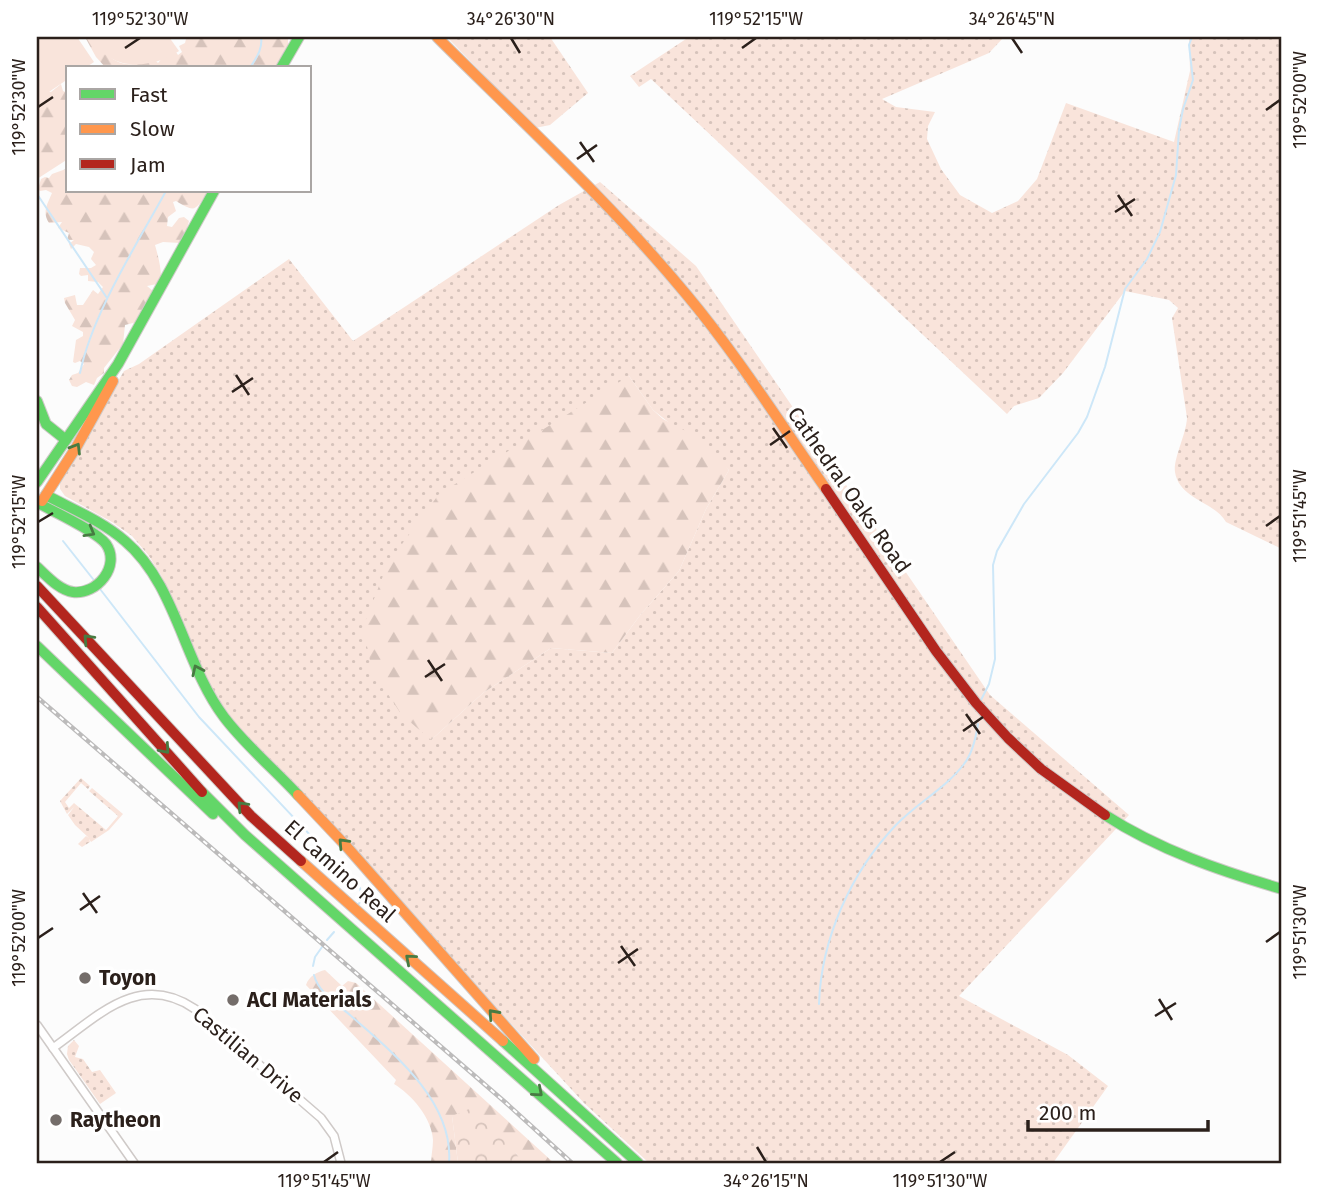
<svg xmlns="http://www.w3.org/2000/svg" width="1319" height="1200" viewBox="0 0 1319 1200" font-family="'Fira Sans',sans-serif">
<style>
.grass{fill:url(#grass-dots);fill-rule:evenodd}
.forest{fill:url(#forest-firs)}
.park{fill:url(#park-crowns)}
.pitch{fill:#f9e4db}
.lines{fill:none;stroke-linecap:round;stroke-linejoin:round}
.stream{stroke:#cde7f8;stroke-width:2}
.street-casing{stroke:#cfcac8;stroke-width:10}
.fast-casing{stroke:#cfcac8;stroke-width:12}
.slow-casing{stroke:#cfcac8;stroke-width:12}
.jam-casing{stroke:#cfcac8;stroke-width:12}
.street{stroke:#fff;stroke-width:7}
.fast{stroke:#63d668;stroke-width:10}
.slow{stroke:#ff974d;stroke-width:10}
.jam{stroke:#b3261e;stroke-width:10}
.rail-casing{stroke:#bcbbbb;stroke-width:4.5}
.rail{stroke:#fff;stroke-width:2;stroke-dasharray:5;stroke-linecap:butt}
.oneway{stroke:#477b42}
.ticks{fill:none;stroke:#2b201b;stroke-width:2.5}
.poi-dot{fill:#746d6a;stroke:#fff;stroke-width:2.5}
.labels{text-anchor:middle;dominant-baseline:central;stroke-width:7;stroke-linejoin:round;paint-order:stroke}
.street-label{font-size:21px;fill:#2b201b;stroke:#fff}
.poi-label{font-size:21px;font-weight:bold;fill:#2b201b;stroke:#fff;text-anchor:start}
.neatline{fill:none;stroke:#2b201b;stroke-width:2.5}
.ticks-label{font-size:18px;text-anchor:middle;fill:#2b201b}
</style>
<defs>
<pattern id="grass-dots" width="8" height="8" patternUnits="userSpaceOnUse" patternTransform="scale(1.75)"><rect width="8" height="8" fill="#f9e4db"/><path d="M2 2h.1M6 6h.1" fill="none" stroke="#d6c3bb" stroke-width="1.8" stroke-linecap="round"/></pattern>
<pattern id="forest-firs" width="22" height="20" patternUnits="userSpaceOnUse" patternTransform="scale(1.75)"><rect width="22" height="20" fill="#f9e4db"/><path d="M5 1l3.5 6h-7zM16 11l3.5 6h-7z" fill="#d6c3bb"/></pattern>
<pattern id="park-crowns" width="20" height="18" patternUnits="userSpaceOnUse" patternTransform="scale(1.75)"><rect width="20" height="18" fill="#f9e4db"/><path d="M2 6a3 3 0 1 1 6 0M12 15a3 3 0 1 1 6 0" fill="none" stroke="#d6c3bb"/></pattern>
</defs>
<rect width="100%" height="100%" fill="#fcfcfc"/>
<g class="grass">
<path d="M447,37H550L588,93L550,125L535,128Z"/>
<path d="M689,37H1004L989,53L882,99L896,107L935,112L928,126L927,139L941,169L960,195L992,213L1018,201L1037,179L1066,103L1174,142L1190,71L1189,37H1282V549L1226,522C1215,502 1179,499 1175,472C1173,459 1186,435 1187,418L1172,318L1178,308L1169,300L1125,291L1063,373L1039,398L1014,406L1007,414L651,79L639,87L630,76Z"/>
<path d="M600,182L696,266L990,695L1129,815L959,996L1068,1055L1108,1086L1053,1163H649L584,1103L240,730L208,685L161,575L149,556L132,536L112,522L65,496L60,489V480L124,371L139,364L289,259L353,341L559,205ZM629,376L653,410L729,470L706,509L679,571L641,614L612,653L551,648L483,693L431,740Z"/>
<path d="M81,778L90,786L88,789L81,783L65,802L69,808L74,803L106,830L118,816L89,791L92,788L123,814L109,830L91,842L89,839L90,842L82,847L78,844L86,836L89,838L75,825L68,815L74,807L67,814L60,801Z"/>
<path d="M74,1040L79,1046L75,1057L83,1059L92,1072L100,1070L116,1093L100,1104L69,1060L67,1054L68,1046Z"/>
</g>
<g class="forest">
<path d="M85,37H93C110,63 124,70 155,60L158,63L163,57L176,52L178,55L182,52L179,46L185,43L186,39L191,37H288V45L277,68H106L96,57Z"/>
<path d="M61,84L63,91L68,93V159L37,179V97L48,91L51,92Z"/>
<path d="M68,162V191H208C195,211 196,213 176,201L173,202L176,211L168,217L167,226L172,227L179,218L184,217L189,221L187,228L188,230L180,243L163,242L155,245C158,256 161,266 161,278L157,284L147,286L153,291L137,322L125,325L123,344L104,368V373L97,378L94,385L86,382L77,387L72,386L69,380L72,375L78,373L84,364L80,361L75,363L73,362L76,340L83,336V332L72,326L75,320L65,303L64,298L75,295L77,305H83L93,290L98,294L103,287L98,282L88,281V275L81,276L79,274L80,268H91L96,265L91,259L94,252L89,247L76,244L71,249L69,244L74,240H67L69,233L58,228L62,222L49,223C42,212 47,205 52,193L46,190L40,191L38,189L41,179L45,177L49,178L52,174L66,169Z"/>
<path d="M629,376L653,410L663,419L699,438L729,470L706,509L679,571L641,614L612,653L551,648L483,693L431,740L401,714L372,670L363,627L388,563L439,494Z"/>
<path d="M325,970L342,986L348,981L356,983L554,1163L520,1162L516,1153L452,1116L458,1163H431C431,1156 433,1148 433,1140C432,1118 411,1094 394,1084L396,1080L306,985C309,976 317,972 325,970Z"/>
</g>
<path class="park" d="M469,1109L508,1140L522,1163H458L452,1116Z"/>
<g class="pitch">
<path d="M37,37H77L94,62L85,68H68V79L37,100Z"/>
<path d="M92,37H169L179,51C150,70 108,72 92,37Z"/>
</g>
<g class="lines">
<g class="stream">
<path d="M250,68C256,58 263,49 261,37"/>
<path d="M37,194L107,298"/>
<path d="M80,373C92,314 137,244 166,191"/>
<path d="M63,541L93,579"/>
<path d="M100,589L199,717L360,888L362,899L358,905"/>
<path d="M981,700L989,684L995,659L993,565L997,551L1024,504L1078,433L1087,417L1105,367L1125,289L1147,259L1160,232L1176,175L1179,130L1183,109L1193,80L1189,45L1192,37"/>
<path d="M327,940L334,932"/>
<path d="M313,966L315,957L322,947"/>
<path d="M314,975C318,992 337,1004 350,1015C392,1052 454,1101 449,1163"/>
<path d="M819,1004C821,939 851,872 896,825C917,803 946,788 964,764C973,753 976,737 978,724"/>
</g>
<defs>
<g id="street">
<path d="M37,1025L134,1163"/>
<path d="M53,1048C98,1016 139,971 195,1009L321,1118L334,1136L341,1163"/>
</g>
<g id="fast">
<path d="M281,68L299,37"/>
<path d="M37,401L46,424L66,440"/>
<path d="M37,482L118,364L214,191"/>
<path d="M46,495C72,509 102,521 125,541C176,584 184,664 224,717C245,745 274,769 298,795"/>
<path d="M37,567C47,576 59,590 73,592C97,595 121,566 106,544C96,531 56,513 40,504"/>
<path d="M37,646L213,814"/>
<path d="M202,792L245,835L617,1163"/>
<path d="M1105,815C1159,850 1221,871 1282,889"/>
<path d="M503,1041L638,1163"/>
</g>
<g id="slow">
<path d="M437,37C521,121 610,202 686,294C737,355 780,423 826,489"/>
<path d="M42,501L77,446L113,381"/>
<path d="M298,795L347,847L534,1059"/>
<path d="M301,861L503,1041"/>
</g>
<g id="jam">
<path d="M826,489L936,651L976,703L1008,738L1041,769L1105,815"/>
<path d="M37,586L251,816L301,861"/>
<path d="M37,607L202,792"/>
</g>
</defs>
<use href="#street" class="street-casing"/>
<use href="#fast" class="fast-casing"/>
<use href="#slow" class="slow-casing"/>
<use href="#jam" class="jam-casing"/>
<use href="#street" class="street"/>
<use href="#fast" class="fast"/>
<use href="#slow" class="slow"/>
<use href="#jam" class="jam"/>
<defs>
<path id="rail" d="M37,697L505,1102L572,1163"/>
</defs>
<use href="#rail" class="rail-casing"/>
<use href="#rail" class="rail"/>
</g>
<defs><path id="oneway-chevron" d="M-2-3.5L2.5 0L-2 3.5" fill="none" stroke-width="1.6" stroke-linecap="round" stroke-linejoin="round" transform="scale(1.75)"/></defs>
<g class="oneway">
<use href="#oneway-chevron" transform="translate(76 448) rotate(-59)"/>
<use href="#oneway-chevron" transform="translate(90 532) rotate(30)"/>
<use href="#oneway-chevron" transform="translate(88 639) rotate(-133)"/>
<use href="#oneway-chevron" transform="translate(197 670) rotate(-115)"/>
<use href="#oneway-chevron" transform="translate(165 749) rotate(49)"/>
<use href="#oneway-chevron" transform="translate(242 806) rotate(-133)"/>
<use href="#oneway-chevron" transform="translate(343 843) rotate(-133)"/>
<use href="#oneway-chevron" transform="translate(410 959) rotate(-139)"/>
<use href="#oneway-chevron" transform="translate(493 1014) rotate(-132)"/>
<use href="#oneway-chevron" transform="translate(538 1092) rotate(41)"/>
</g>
<path class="ticks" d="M511,38L520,53M1012,38L1022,53M125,48L140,38M742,48L756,38M38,107L53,97M1266,110L1280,100M580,142L594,162M577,159L597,145M1118,195L1132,216M1115,212L1135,199M236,375L249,395M232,392L253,378M773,428L787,448M770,445L790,431M38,522L53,513M1266,526L1280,516M428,660L442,681M425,677L445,664M966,714L980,734M963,731L983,717M83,893L97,913M80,910L100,896M38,938L53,928M1266,942L1280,932M621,946L635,966M618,963L638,949M1159,999L1172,1020M1155,1016L1176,1003M757,1147L766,1162M324,1162L338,1152M940,1162L955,1152"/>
<g class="poi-dot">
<circle cx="85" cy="978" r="7"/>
<circle cx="233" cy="1000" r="7"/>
<circle cx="56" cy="1120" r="7"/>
</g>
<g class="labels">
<g class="street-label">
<text transform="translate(849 490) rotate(55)">Cathedral Oaks Road</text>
<text transform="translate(340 871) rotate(42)">El Camino Real</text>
<text transform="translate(248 1055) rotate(40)">Castilian Drive</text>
</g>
<g class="poi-label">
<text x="99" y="978">Toyon</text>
<text x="247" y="1000">ACI Materials</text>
<text x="70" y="1120">Raytheon</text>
</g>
</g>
<rect width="1319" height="1200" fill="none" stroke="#ffffff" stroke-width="77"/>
<rect x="66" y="66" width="245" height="126" fill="#ffffff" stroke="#aaa6a4" stroke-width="2"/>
<rect x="80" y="89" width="35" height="10" fill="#63d668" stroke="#aaa6a4" stroke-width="2"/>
<text x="130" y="102" font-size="21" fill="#2b201b">Fast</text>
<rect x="80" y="124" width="35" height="10" fill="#ff974d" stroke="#aaa6a4" stroke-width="2"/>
<text x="130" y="136" font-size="21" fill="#2b201b">Slow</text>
<rect x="80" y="159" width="35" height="10" fill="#b3261e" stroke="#aaa6a4" stroke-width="2"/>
<text x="130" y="172" font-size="21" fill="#2b201b">Jam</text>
<path d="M1028 1120v10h180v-10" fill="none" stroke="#2b201b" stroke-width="3.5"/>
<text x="1039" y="1120" font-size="21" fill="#2b201b" stroke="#ffffff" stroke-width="5" paint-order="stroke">200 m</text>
<rect x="38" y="38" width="1242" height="1124" class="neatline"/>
<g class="ticks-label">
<text x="140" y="25">119°52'30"W</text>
<text x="511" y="25">34°26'30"N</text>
<text x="756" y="25">119°52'15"W</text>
<text x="1012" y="25">34°26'45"N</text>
<text transform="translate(1300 100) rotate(-90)" y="6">119°52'00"W</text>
<text transform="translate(19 107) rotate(-90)" y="6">119°52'30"W</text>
<text transform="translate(1300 516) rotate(-90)" y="6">119°51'45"W</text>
<text transform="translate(19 522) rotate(-90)" y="6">119°52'15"W</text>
<text transform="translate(1300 932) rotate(-90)" y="6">119°51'30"W</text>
<text transform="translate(19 938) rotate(-90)" y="6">119°52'00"W</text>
<text x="324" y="1187">119°51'45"W</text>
<text x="766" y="1187">34°26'15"N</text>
<text x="940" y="1187">119°51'30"W</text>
</g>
</svg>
